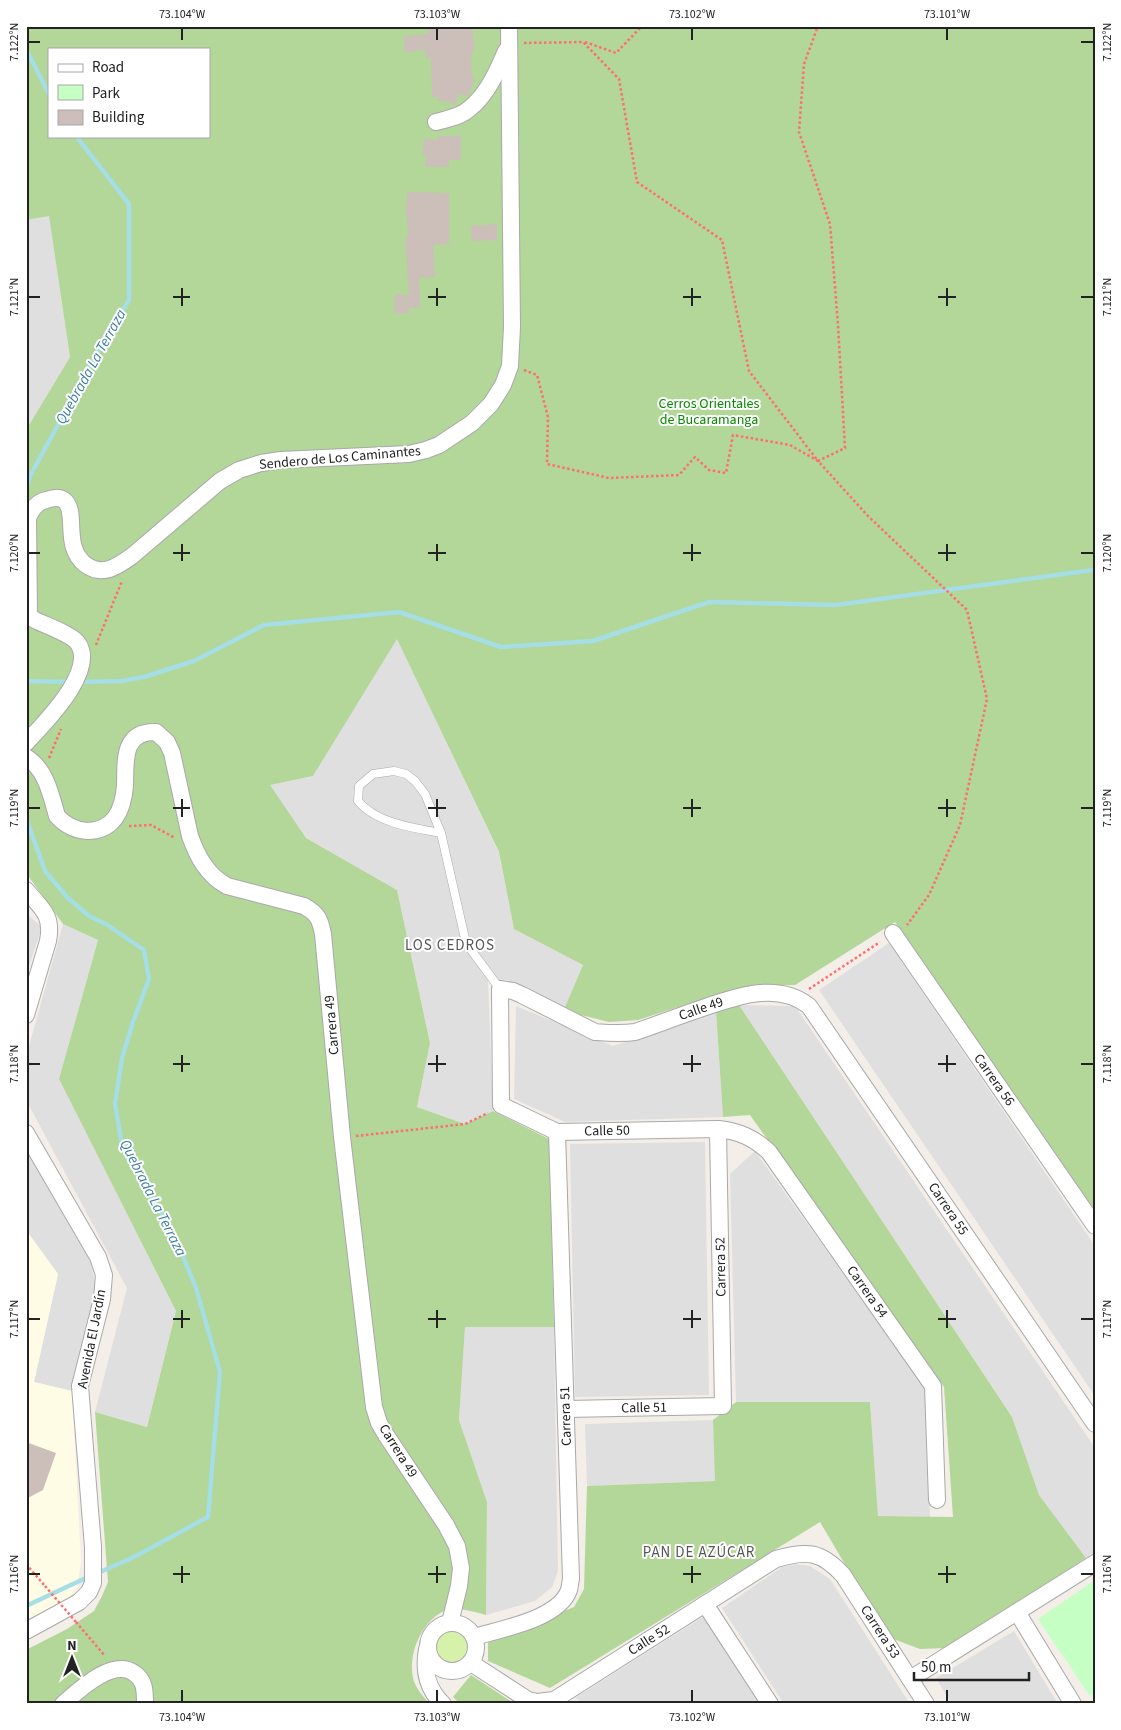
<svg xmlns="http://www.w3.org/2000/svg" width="1121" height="1730" viewBox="0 0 1121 1730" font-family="'Source Sans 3',sans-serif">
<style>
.residential{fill:#e0dfdf}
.education{fill:#fffce5}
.grass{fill:#d6f1aa}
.forest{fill:#b3d699;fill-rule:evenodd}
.park{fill:#c6ffc3}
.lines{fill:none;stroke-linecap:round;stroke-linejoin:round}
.stream{stroke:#a5dee4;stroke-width:4.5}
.building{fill:#ccbfba}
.lane-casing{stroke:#a9a9a9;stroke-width:9}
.street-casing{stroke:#a9a9a9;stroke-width:18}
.path{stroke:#ff6d71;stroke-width:2.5;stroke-dasharray:2.5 2.5;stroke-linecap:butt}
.lane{stroke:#fff;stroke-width:8}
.street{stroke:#fff;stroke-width:16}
.path-bridge{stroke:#ff6d71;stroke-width:2.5;stroke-dasharray:2.5 2.5;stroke-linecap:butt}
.ticks{fill:none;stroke:#222;stroke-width:2}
.labels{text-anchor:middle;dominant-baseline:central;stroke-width:4;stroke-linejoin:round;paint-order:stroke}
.park-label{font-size:14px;fill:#088901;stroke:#fff}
.street-label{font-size:14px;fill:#222;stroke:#fff}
.water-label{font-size:15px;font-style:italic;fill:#3c7da3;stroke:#fff}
.neighbourhood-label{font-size:15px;letter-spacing:1px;fill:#555;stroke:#fff}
.neatline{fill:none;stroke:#222;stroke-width:2}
.ticks-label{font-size:12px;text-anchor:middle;fill:#222}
</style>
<rect width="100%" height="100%" fill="#f3eee8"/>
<g class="residential">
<path d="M49,215L70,357L26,430V220Z"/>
<path d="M397,638L499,853L514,929L583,965L565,1007L507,980L488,981L493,1111L465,1124L417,1107L430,1043L397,890L306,838L269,785L313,776Z"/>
<path d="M26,913L42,927L26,975Z"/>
<path d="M63,924L98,940L59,1079L176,1311L147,1427L95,1412L127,1288L26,1100V1057Z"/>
<path d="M889,943L1095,1246V1396L819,990Z"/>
<path d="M739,1005L795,1006L1095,1448V1552L1086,1558L1039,1495L1012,1417Z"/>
<path d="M516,1006L613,1046L716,1011L723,1117L565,1122L514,1099Z"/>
<path d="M705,1142L709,1395L575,1397L570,1144Z"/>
<path d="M26,1150L90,1261L95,1282L93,1303L72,1391L34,1382L58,1274L26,1230Z"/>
<path d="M755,1151L926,1389L930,1517L878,1516L870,1402H736L730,1174Z"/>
<path d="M465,1327H554L558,1571L552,1587L535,1601L486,1615L487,1502L459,1420Z"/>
<path d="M713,1420L716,1481L587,1486L585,1424Z"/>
<path d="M795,1564L810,1566L830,1579L910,1704H784L722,1608L782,1567Z"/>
<path d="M703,1617L759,1704H585L575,1698Z"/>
<path d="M1014,1631L1058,1704H951L936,1678Z"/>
</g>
<path class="education" d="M26,1230L58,1274L34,1382L72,1391L81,1562L77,1588L69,1599L26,1620Z"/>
<circle class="grass" cx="453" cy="1647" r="17"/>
<g class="forest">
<path d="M26,26H1095V1211L895,922L795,985L753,986L731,990L638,1020L609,1022L581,1015L565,1007L583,965L514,929L499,852L397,639L313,776L270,785L306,838L397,890L430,1043L417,1107L465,1124L493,1111L549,1139L554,1327H465L459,1420L487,1502L486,1615C474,1612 455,1606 444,1611C421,1622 408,1654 413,1678C415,1687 423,1697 430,1704H26V1650L67,1629L94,1611L102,1596L108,1582L95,1412L147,1427L176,1311L59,1079L98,940L63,924L26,873V430L70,357L49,216L26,220ZM49,49H209V136H49Z"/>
<path d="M739,1005L1012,1417L1039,1495L1086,1558L946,1648L920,1649L888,1637L820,1522L550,1688L488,1661V1642L574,1607L584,1589L587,1486L715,1481L713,1420L736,1402H870L878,1516L953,1517L944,1387L750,1115L723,1117L716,1011Z"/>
<path d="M471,1675L515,1704H460L453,1697Z"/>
</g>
<path class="park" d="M1095,1580V1693L1090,1696L1038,1619Z"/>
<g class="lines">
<g class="stream">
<path d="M26,49L49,94"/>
<path d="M26,489L30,476L100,348L129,300V204L76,136"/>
<path d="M26,681L71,682"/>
<path d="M79,682L122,681L144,677L194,661L264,625L399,612L501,647L593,641L709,602L836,605L1093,570"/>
<path d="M26,818L45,871L68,898L89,916L106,924L144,950L149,979L133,1022L122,1058L115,1104L122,1145L175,1237L196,1288L220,1372L208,1517L134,1557L98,1573"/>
<path d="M26,1606L90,1576"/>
</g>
</g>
<g class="building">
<path d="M428,26H472L475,51H472L471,70L472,77L475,78L468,96L459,94L455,105L446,101H438V97H432L431,58H426L425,50L404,52V36L428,34Z"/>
<path d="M439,136H461V160H449V167H425L427,155H422L424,139L438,140Z"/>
<path d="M408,192L449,193V244L433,245L435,277L419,278L420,308H410L409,302V314L394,313L395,294L409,295L405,237H409L405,208Z"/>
<path d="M497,224V240L472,241L470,226Z"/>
<path d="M26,1442L56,1453L43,1490L26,1499Z"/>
</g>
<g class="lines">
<defs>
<path id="lane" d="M441,833C413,828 376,823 358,801L359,786L373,774L394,771L406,774L415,781L425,794L441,833L466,943L500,989"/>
<g id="street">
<path d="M436,122C447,119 460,117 469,109C487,95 497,72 506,51"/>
<path d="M26,743C43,724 99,670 77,642C69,633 44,625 33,619L29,615L28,518C32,509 36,503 46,500C52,498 59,496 65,501C78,513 62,547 86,565C103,577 118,566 132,556L220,481L239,470L261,463L281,460L409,454L426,450L439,445L472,423L491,404L503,385L510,366L512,327L509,26"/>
<path d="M26,757C46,769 51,795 57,816C65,825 75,830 87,831C114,831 123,810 125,786C126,763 121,731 156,732L167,742L172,753L190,836C197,856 207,875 227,886L304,906C318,914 320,919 323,934L342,1137L374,1407L379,1423L386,1435L446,1525L457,1546L461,1568L459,1586L450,1623"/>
<path d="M26,890C42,909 53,915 48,941L26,1015"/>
<path d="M893,933L1095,1226"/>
<path d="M26,1133L98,1257L104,1275L102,1299L80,1386L93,1547V1583L89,1592L79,1602L26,1631"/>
<path d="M566,1409L723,1406L718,1129"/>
<path d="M937,1500L933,1386L769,1152C754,1138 739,1131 718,1129L557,1132L501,1105L500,989L513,991L522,995L595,1032C609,1033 621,1034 635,1032C656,1025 676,1017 697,1010C732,998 776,980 809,1006L1095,1424"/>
<path d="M705,1604L770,1704"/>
<path d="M1017,1612L1073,1704"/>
<circle cx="452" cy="1647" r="24"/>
<path d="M474,1637C501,1629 559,1619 569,1590C570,1587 570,1582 571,1579L557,1132"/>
<path d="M427,1649C423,1671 427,1689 443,1704"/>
<path d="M471,1663L528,1700L537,1702L554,1700L776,1559C807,1550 821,1551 843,1575L926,1704"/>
<path d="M910,1679L1095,1563"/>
<path d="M63,1704C79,1690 112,1658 134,1673C145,1680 145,1691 145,1704"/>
</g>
</defs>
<use href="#lane" class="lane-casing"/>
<use href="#street" class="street-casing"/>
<g class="path">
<path d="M585,42L616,53L642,26"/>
<path d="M524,43L583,42L619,79L637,182L722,240L749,371L818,461L845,448L838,325L830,224L799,132L804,64L818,26"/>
<path d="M524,370L537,375L548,417L547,464L609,478L679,475L695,457L709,470L726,473L733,435L790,445L818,461L868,516L967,610L987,699L960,825L929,895L907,925"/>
<path d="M96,645L122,581"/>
<path d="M49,758L61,729"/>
<path d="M129,826L151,825L175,838"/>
<path d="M809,989L880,942"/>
<path d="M356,1136L465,1124L488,1113"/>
<path d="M26,1564L45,1586"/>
<path d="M76,1622L105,1656"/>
</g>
<use href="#lane" class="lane"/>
<use href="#street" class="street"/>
<path class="path-bridge" d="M45,1586L76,1622"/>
</g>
<path class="ticks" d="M182,28V40M437,28V40M692,28V40M947,28V40M28,42H40M1081,42H1094M182,288V306M437,288V306M692,288V306M947,288V306M28,297H40M173,297H190M428,297H446M683,297H701M938,297H956M1081,297H1094M182,544V561M437,544V561M692,544V561M947,544V561M28,553H40M173,553H190M428,553H446M683,553H701M938,553H956M1081,553H1094M182,799V817M437,799V817M692,799V817M947,799V817M28,808H40M173,808H190M428,808H446M683,808H701M938,808H956M1081,808H1094M182,1055V1072M437,1055V1072M692,1055V1072M947,1055V1072M28,1064H40M173,1064H190M428,1064H446M683,1064H701M938,1064H956M1081,1064H1094M182,1310V1328M437,1310V1328M692,1310V1328M947,1310V1328M28,1319H40M173,1319H190M428,1319H446M683,1319H701M938,1319H956M1081,1319H1094M182,1566V1583M437,1566V1583M692,1566V1583M947,1566V1583M28,1574H40M173,1574H190M428,1574H446M683,1574H701M938,1574H956M1081,1574H1094M182,1690V1702M437,1690V1702M692,1690V1702M947,1690V1702"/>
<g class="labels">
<g class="park-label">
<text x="709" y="404">Cerros Orientales<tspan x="709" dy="16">de Bucaramanga</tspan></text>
</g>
<g class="street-label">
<text transform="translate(340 458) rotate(-5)">Sendero de Los Caminantes</text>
<text transform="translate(701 1009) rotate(-19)">Calle 49</text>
<text transform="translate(332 1025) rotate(-95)">Carrera 49</text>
<text transform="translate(994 1080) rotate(55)">Carrera 56</text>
<text transform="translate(607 1131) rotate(-1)">Calle 50</text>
<text transform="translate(948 1209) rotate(56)">Carrera 55</text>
<text transform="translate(721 1267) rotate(-91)">Carrera 52</text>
<text transform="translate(867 1292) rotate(55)">Carrera 54</text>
<text transform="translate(92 1339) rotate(-79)">Avenida El Jardín</text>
<text transform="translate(644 1408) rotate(-1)">Calle 51</text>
<text transform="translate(566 1416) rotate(-92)">Carrera 51</text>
<text transform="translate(398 1451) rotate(58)">Carrera 49</text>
<text transform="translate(880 1632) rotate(57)">Carrera 53</text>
<text transform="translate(649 1640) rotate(-32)">Calle 52</text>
</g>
<g class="water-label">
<text transform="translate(91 367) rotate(-61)">Quebrada La Terraza</text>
<text transform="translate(153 1198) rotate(63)">Quebrada La Terraza</text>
</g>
<g class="neighbourhood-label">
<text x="450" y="945">LOS CEDROS</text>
<text x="699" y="1552">PAN DE AZÚCAR</text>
</g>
</g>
<rect width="1121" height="1730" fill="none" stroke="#ffffff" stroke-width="55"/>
<rect x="48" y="48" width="162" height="90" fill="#ffffff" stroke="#a7a7a7"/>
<rect x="58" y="64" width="25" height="8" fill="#ffffff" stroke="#a7a7a7"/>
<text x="92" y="72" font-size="15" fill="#222222">Road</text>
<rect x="58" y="85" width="25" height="15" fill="#c6ffc3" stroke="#a7a7a7"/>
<text x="92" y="98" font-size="15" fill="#222222">Park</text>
<rect x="58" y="110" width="25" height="15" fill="#ccbfba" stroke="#a7a7a7"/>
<text x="92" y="122" font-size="15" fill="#222222">Building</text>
<g transform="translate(72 1658)" stroke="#ffffff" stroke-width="4" paint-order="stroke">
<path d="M0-4L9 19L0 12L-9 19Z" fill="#222222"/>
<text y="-8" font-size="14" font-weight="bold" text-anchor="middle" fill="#222222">N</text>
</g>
<path d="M914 1672v8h115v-8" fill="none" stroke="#222222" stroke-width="2.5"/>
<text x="921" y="1672" font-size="15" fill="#222222" stroke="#ffffff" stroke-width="4" paint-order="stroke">50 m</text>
<rect x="28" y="28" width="1066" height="1674" class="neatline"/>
<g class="ticks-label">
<text x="182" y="18">73.104°W</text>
<text x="437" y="18">73.103°W</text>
<text x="692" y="18">73.102°W</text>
<text x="947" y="18">73.101°W</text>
<text transform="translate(14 42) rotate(-90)" y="4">7.122°N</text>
<text transform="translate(1107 42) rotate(-90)" y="4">7.122°N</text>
<text transform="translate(14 297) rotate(-90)" y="4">7.121°N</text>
<text transform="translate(1107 297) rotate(-90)" y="4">7.121°N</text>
<text transform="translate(14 553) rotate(-90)" y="4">7.120°N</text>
<text transform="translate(1107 553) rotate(-90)" y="4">7.120°N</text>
<text transform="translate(14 808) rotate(-90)" y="4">7.119°N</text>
<text transform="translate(1107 808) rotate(-90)" y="4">7.119°N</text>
<text transform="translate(14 1064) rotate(-90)" y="4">7.118°N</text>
<text transform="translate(1107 1064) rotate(-90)" y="4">7.118°N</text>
<text transform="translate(14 1319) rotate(-90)" y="4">7.117°N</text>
<text transform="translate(1107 1319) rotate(-90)" y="4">7.117°N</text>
<text transform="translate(14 1574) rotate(-90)" y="4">7.116°N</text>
<text transform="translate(1107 1574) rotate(-90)" y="4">7.116°N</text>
<text x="182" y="1721">73.104°W</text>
<text x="437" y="1721">73.103°W</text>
<text x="692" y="1721">73.102°W</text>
<text x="947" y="1721">73.101°W</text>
</g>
</svg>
